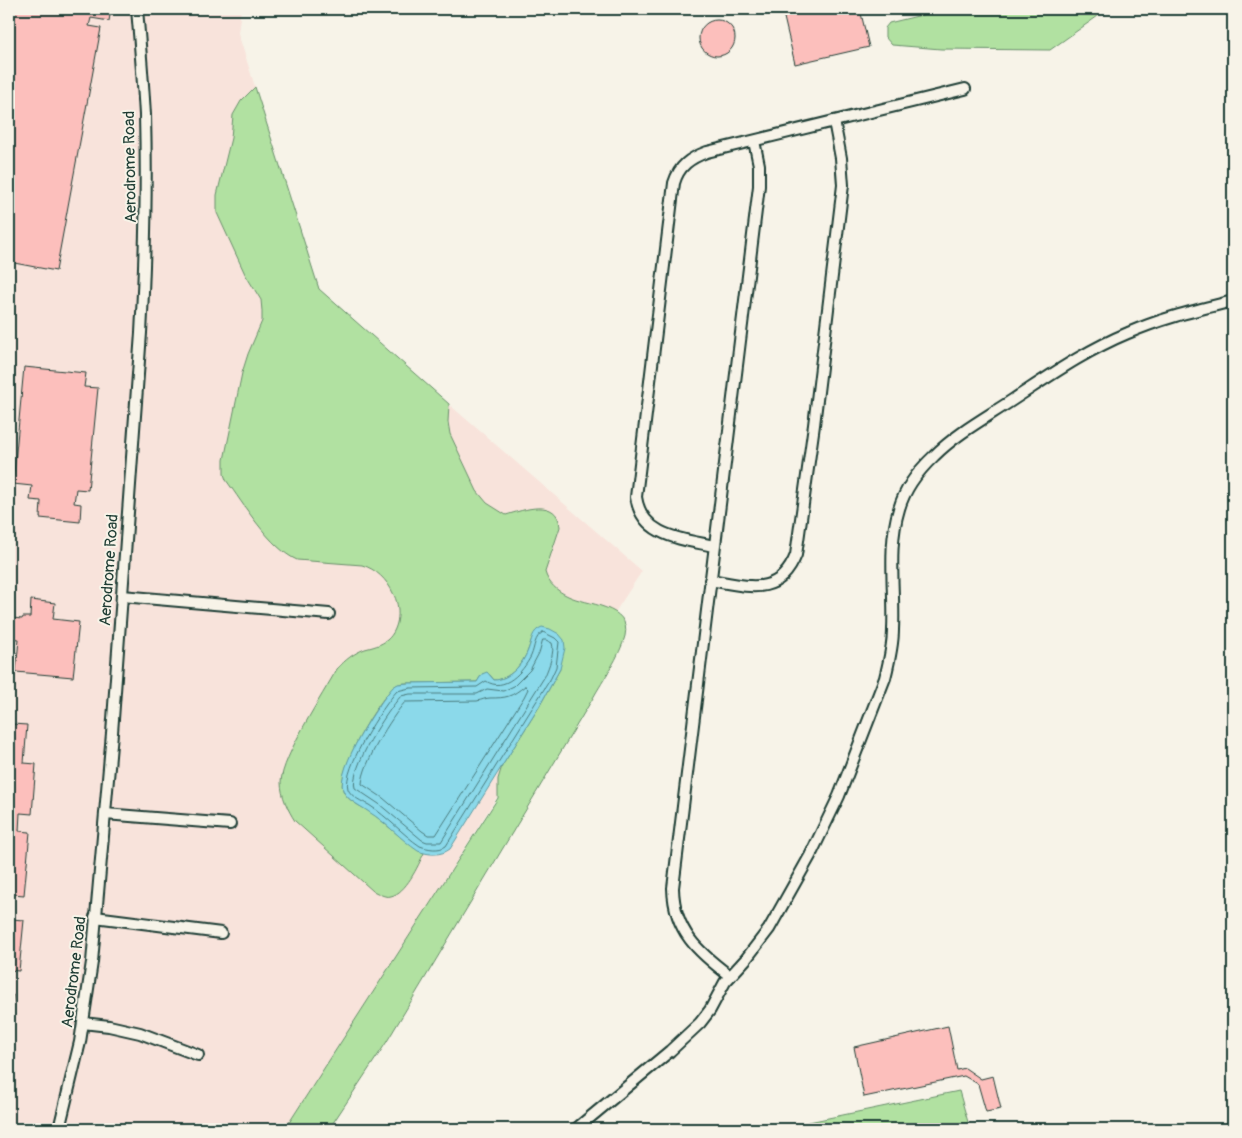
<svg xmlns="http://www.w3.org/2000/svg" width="1242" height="1138" viewBox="0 0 1242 1138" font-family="Pangolin,sans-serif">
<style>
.built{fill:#f8e3db}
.green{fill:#b1e1a1;stroke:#688f6a}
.water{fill:#8bd9ea;stroke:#609ba1}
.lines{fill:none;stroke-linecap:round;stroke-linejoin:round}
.shore{stroke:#4a7b7d;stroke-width:1}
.building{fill:#fcbfbc;stroke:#1f3d34}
.lane-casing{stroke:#1f3d34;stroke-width:14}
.lane{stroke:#f7f3e8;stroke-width:10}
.labels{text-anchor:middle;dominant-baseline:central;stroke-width:4;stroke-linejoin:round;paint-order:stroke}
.street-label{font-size:16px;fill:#1f3d34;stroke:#f7f3e8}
</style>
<rect width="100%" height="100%" fill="#f7f3e8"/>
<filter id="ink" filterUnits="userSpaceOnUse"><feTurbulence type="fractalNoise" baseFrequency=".02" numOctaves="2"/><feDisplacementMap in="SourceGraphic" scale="10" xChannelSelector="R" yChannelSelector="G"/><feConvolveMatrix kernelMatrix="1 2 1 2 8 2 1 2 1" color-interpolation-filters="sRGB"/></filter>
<g filter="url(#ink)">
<path class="built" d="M9,9H241L238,33L319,289L437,394L642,571L559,698L412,932L285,1129H9Z"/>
<g class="green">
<path d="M940,9H1096L1098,16L1050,50L941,49L892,45L885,37V28L889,23L934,12Z"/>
<path d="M255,87L319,289L449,404L448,422L450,434L477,491L487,503L506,515C523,510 558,497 560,527L545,572C548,583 557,591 568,596C586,605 632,605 625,636C620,656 603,680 593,698L386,1043L329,1129H285L498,798V779L502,766L539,707L560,669L538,629C532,636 531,642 528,650C523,664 509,680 494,680L490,675L482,674L477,682L409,683C404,683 399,683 395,686C379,698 336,771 343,790C347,802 364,807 373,814C390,827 405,843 424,853C418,866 406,893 391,896C385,898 378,893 373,891L295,821C288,810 281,796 281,782C282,757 323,694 337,669C345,660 354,653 365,649C373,647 381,645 387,640C400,629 401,607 393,593C387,580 376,569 362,565L297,560C270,548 244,505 226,480L224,474V460L242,373L248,354L262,321V311L261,300L245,274L217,213V195L231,138L233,115L241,101Z"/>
<path d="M959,1091L970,1129H775Z"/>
</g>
<path class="water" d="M542,627L550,629L559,634L564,640L565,648L560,669L539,707L450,849C441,856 428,855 418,851C400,839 387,823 369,812C361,806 346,800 343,790C336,768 378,704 393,687L398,684L409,683L477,682L482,674L487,672L494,680C509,680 523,664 528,650C532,641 531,631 542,627Z"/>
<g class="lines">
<g class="shore">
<path d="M543,632L555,638L559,642L556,667L551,678L446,846C439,851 428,849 420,846C402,834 388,817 369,805C363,802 351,797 348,789C342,769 383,706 397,691L410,688L477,687L486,681C504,693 523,672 531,656C535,647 534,637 543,632Z"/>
<path d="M543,640H546L552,643C555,652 549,666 545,676L441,842H427L422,840L379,804L355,788C349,769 387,711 401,696L410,694H477L487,689L503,691L514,686L530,670L539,653Z"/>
<path d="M525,686L528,689L524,697L436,835H428L422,831L383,798L362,784C363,763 391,718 405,702L477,701C482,700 486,698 490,698C507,698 511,697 525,686Z"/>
</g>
</g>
<g class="building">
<path d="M9,9H111L109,21L91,18L89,26L101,28L56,271L9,262Z"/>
<path d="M782,9H860L869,47L795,64Z"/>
<circle cx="717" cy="38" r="18"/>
<path d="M24,367L86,373L84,387L98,388L88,490L76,489L74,503L81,504L80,522L40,518L41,501L30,500L32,486L13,484Z"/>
<path d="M31,600L55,603L53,619L79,622L73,677L16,672L19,639L10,638L12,618L22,619L23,617H30Z"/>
<path d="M9,716L13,717L12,724L27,725L24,763L36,764L32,814L20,813L19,831L30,832L24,895L13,894L11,919L24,920L19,971L9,970Z"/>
<path d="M9,994L13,995L12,1007H9Z"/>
<path d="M948,1026L957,1070L965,1068L981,1079L993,1076L1001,1109L986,1112L978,1084L964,1076L864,1097L854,1047Z"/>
</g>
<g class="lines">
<defs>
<g id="lane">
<path d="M714,546C682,539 642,537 636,497L674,183C679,166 690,158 707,152L965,89"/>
<path d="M710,580C747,586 779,598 796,555L814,425L843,185L841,158L834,121"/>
<path d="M122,596L329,614"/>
<path d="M105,814L230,824"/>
<path d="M95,917L221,933"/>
<path d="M730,976C698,952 674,931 673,888L759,186V165L754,141"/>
<path d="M83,1023L109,1026L140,1033L198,1055"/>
<path d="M59,1129L80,1042L92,962L112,733L141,333C145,260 147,188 145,115C143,80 140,44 137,9"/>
<path d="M576,1129L670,1051L700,1023L710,1010L725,982L746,959L769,929L810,856L839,796L885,678C889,662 893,646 893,630C895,590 887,548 899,509C905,488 918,471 934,456C957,433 987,417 1014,399C1051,375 1087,350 1128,333C1162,318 1197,310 1233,301"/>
</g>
</defs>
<use href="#lane" class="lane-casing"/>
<use href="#lane" class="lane"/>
</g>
</g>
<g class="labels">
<g class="street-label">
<text transform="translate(130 167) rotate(-91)">Aerodrome Road</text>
<text transform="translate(109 570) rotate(-86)">Aerodrome Road</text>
<text transform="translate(74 972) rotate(-83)">Aerodrome Road</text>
</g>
</g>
<rect width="1242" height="1138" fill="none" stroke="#f7f3e8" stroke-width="30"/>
<rect x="15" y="15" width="1212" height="1108" fill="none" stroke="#1f3d34" stroke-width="2" filter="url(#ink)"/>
</svg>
